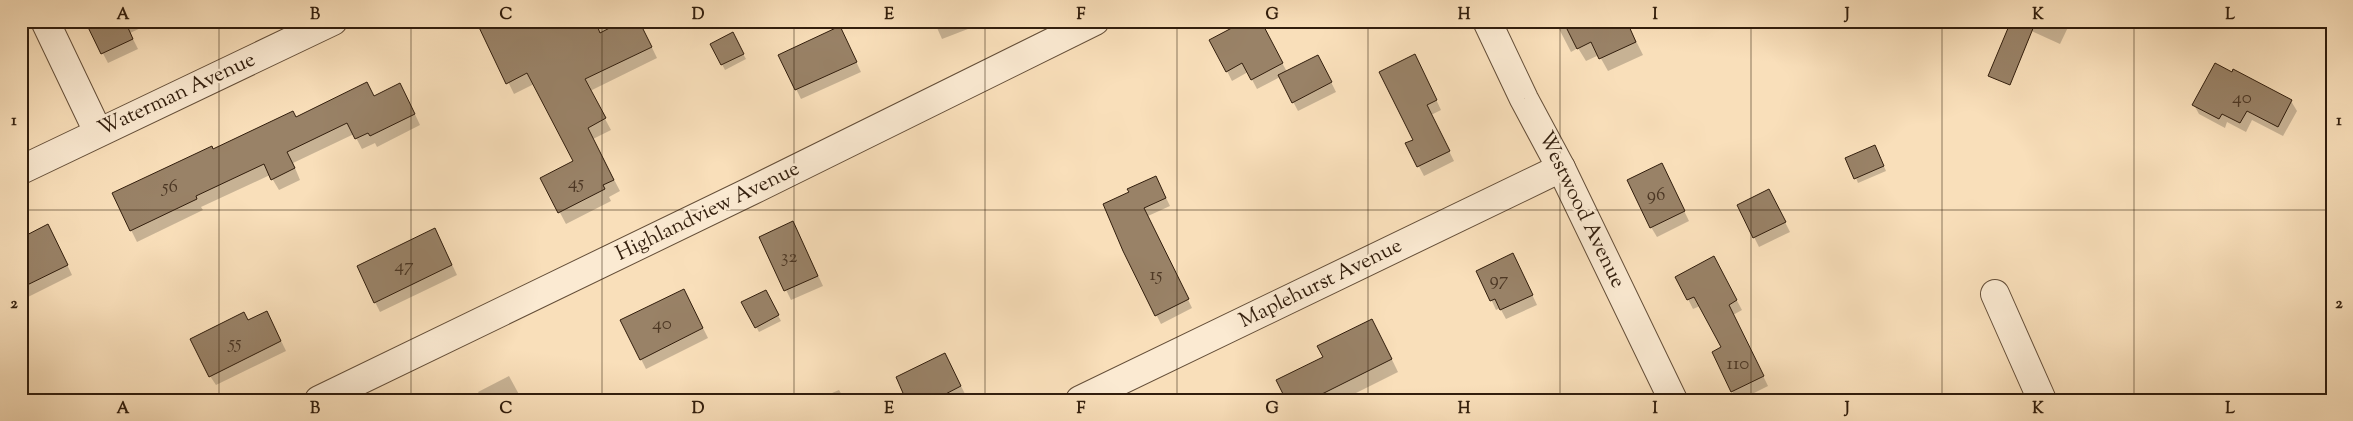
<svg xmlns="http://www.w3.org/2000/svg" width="2353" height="421" viewBox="0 0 2353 421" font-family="'Sorts Mill Goudy',serif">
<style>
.shadow{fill:#0003}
.building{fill:#998267;stroke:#321e0d}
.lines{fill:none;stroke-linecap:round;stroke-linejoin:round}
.minor-casing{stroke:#644e38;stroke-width:30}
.tertiary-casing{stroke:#644e38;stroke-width:30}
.minor{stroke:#fbead2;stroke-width:28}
.tertiary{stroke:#fbead2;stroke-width:28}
.grid{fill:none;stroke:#321e0d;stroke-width:1;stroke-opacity:0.55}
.labels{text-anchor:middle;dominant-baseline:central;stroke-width:5;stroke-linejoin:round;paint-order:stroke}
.number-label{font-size:19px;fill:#4c3724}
.street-label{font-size:21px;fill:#321e0d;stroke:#fbead2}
.neatline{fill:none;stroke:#321e0d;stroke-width:2}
.grid-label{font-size:16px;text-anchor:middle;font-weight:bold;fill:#321e0d}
</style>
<rect width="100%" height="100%" fill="#f9dfba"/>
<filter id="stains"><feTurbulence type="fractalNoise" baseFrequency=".004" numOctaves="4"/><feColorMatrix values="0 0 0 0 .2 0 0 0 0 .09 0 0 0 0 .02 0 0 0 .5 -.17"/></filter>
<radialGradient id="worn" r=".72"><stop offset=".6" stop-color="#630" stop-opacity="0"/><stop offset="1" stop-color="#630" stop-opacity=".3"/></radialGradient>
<g class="shadow">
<path d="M86,21H143L145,26L130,33L138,49L108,63Z"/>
<path d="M478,21H639L657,58L590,91L611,130L593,139L620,191L609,197L611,201L566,224L542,179L575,162L534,84L514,94Z"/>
<path d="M934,21H986V22L942,39Z"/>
<path d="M1260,21L1287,72L1323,66L1336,92L1298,111L1280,77L1257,89L1248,72L1232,81L1227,71Z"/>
<path d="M1555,21H1626L1643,55L1608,71L1599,55L1586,61L1578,48L1571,52Z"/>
<path d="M2021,21H2071L2060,44L2025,28Z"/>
<path d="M732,34L746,59L725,70L712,45Z"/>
<path d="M845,38L861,72L801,99L780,56Z"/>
<path d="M1420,65L1441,110L1431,115L1454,161L1424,176L1407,144L1414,140Z"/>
<path d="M406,95L420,125L377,147L375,143L362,149L354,134L293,163L300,180L279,190L270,175L201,207L203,210L137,242L113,194L213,150L296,118L374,97Z"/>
<path d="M2291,101L2297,111L2283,136L2252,120L2246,132L2227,122L2225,128L2199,114L2194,105Z"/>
<path d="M1877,151L1886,171L1858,183L1856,178Z"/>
<path d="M1666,174L1689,221L1657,237L1651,227Z"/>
<path d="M1156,177L1170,206L1148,216L1192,308L1161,324L1124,251L1131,193Z"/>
<path d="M1774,200L1790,232L1759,247L1738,205Z"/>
<path d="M798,232L823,286L791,300L761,238Z"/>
<path d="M53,235L72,275L26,298L21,291V239Z"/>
<path d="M440,239L457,275L380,312L375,302Z"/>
<path d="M1518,264L1537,305L1506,319L1500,308L1496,310L1478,271Z"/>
<path d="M1719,267L1742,310L1733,315L1768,386L1740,400H1737L1732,391L1723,348L1700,306L1693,309L1688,299Z"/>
<path d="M765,291L781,321L759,332L743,303Z"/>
<path d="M689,300L708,338L646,369L641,359Z"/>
<path d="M248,321L272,322L286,351L216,385L210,376Z"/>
<path d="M1379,333L1398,372L1342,400H1287Z"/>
<path d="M950,364L966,396L959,400H908Z"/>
<path d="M509,376L522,400H483L478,392Z"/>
<path d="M839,390L845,400H816Z"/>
</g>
<g class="building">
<path d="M85,21H125L133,39L101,54Z"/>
<path d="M476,21H595L600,33L623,21H639L652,47L585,79L606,118L588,128L614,180L603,185L605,189L558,213L540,178L573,161L527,73L506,84Z"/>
<path d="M1245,21H1261L1283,63L1251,80L1242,63L1226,72L1209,40Z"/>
<path d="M1563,21H1635L1628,24L1636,42L1599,59L1591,42L1577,49Z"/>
<path d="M2011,21H2036L2010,85L1988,76Z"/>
<path d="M840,26L857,62L795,90L778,55Z"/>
<path d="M733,32L744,54L721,65L710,44Z"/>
<path d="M1415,54L1437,100L1427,105L1450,151L1417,167L1405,143L1413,140L1379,72Z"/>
<path d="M1318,55L1332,82L1292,103L1278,75Z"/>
<path d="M2215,63L2232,72L2233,69L2292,100L2278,127L2247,111L2240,123L2222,114L2219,119L2192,105Z"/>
<path d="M367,82L374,96L400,83L415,114L370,136L368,133L355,139L347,123L287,152L295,168L271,180L264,164L196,196L197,199L130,231L112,193L212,146L213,149L293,111L296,117Z"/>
<path d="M1875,145L1884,166L1854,179L1845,158Z"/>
<path d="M1662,163L1685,211L1650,228L1627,180Z"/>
<path d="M1156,176L1166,198L1144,208L1189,299L1155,316L1123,251L1103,204L1129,192L1127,189Z"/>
<path d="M1769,189L1786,222L1753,238L1737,205Z"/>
<path d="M793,221L818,276L784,291L759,237Z"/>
<path d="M48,224L68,265L21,288V238Z"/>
<path d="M435,228L452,265L374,303L357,266Z"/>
<path d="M1513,253L1533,295L1500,310L1495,299L1490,301L1476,271Z"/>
<path d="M1714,256L1737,300L1729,305L1764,376L1731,392L1712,352L1721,347L1694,297L1687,300L1675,277Z"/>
<path d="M684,289L703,328L640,360L620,320Z"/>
<path d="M766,290L779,315L755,328L741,302Z"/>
<path d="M267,311L281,341L209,377L190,339L244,312L248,320Z"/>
<path d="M1372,319L1392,359L1310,400H1286L1276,380L1323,357L1317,346Z"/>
<path d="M945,353L961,386L934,400H906L896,377Z"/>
</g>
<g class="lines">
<defs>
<g id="minor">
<path d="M45,21L98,132"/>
<path d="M21,170L333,21"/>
<path d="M1995,294L2042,400"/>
<path d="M319,400L751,191L1095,21"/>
<path d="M1080,400L1561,168"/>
</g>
<path id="tertiary" d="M1487,21L1524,99L1561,168L1673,400"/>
</defs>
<use href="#minor" class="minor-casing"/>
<use href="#tertiary" class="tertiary-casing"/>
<use href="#minor" class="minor"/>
<use href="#tertiary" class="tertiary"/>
</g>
<path class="grid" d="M219,21V400M411,21V400M602,21V400M794,21V400M985,21V400M1177,21V400M1368,21V400M1560,21V400M1751,21V400M1942,21V400M2134,21V400M21,210H2332"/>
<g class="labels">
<g class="number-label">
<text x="2242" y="98">40</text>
<text x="576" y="183">45</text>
<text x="170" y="187">56</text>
<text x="1656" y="195">96</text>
<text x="789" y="257">32</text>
<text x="404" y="266">47</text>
<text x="1156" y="275">15</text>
<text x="1499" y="280">97</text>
<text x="662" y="324">40</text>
<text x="235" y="343">55</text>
<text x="1738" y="364">110</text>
</g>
<g class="street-label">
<text transform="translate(177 95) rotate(-25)">Waterman Avenue</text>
<text transform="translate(1581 210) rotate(64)">Westwood Avenue</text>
<text transform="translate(708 212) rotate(-26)">Highlandview Avenue</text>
<text transform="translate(1321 284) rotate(-26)">Maplehurst Avenue</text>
</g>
</g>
<rect width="2353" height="421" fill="none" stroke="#f9dfba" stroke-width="55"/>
<rect x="28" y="28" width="2298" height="366" class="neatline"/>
<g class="grid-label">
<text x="123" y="19">A</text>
<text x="315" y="19">B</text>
<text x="506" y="19">C</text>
<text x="698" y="19">D</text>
<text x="889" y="19">E</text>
<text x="1081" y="19">F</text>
<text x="1272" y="19">G</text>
<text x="1464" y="19">H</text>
<text x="1655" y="19">I</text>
<text x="1847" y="19">J</text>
<text x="2038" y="19">K</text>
<text x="2230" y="19">L</text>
<text x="14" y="125">1</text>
<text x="2339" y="125">1</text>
<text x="14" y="308">2</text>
<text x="2339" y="308">2</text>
<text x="123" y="413">A</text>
<text x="315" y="413">B</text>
<text x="506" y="413">C</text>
<text x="698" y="413">D</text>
<text x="889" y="413">E</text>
<text x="1081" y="413">F</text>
<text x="1272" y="413">G</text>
<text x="1464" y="413">H</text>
<text x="1655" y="413">I</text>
<text x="1847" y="413">J</text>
<text x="2038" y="413">K</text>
<text x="2230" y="413">L</text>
</g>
<rect width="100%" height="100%" filter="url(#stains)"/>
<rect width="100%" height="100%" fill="url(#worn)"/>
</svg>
